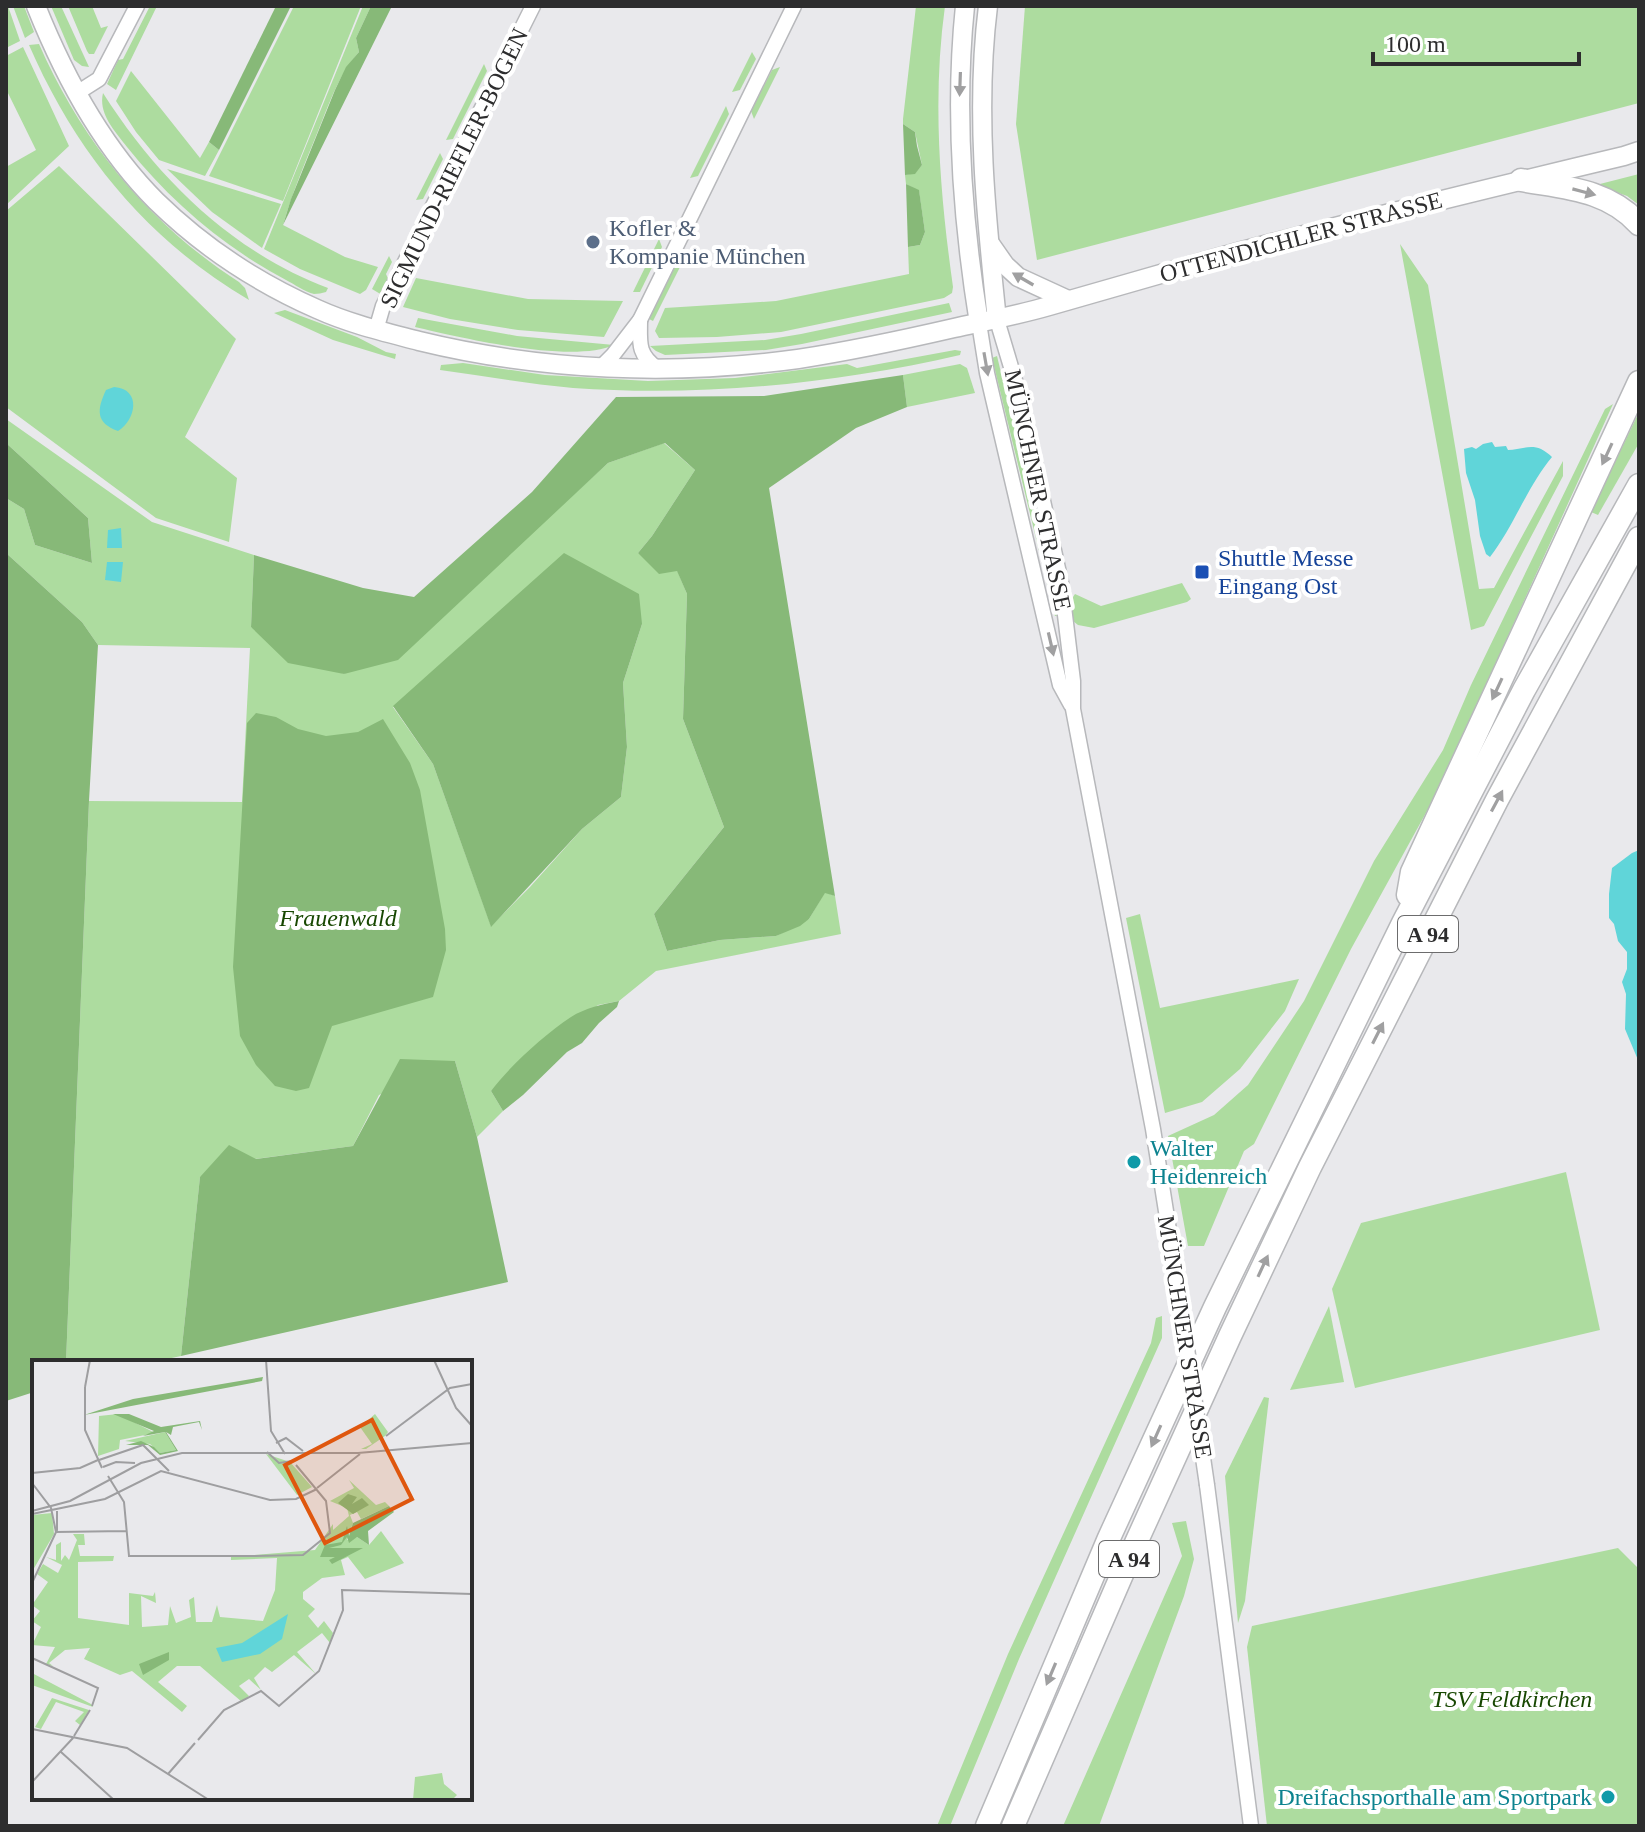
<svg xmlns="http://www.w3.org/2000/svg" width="1645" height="1832" viewBox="0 0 1645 1832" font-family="'Times New Roman',serif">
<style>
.green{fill:#addc9f;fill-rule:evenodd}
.forest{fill:#87b978}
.water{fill:#60d5d9}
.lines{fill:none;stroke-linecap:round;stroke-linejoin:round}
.minor-casing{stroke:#b7b8bb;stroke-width:17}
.major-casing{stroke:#b7b8bb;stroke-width:21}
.highway-casing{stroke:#b7b8bb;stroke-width:25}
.minor{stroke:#fff;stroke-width:14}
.major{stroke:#fff;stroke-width:18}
.highway{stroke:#fff;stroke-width:22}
.minor-bridge-casing{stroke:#b7b8bb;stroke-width:17;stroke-linecap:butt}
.minor-bridge{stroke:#fff;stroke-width:14}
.oneway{fill:#a0a0a1}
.service-dot{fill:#5c6f8a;stroke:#fff;stroke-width:3}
.transit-dot{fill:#1a4fb4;stroke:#fff;stroke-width:3}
.culture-dot{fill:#0f9aa8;stroke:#fff;stroke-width:3}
.labels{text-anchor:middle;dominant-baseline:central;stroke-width:8;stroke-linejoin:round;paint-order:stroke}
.shield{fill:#fff;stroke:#6c6c6d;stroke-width:2}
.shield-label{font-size:22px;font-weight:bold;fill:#2d2d2e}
.street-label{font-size:24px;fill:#2d2d2e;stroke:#fff}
.service-label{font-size:24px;fill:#4e5e75;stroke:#fff;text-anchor:start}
.transit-label{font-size:24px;fill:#164399;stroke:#fff;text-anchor:start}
.park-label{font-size:24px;font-style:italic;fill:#184802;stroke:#fff}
.culture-label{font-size:24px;fill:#0d838f;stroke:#fff;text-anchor:start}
.inset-road{fill:none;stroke:#9e9ea0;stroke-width:2}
.view{fill:#df570e;fill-opacity:0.15;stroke:#df570e;stroke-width:4}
.inset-edge{fill:none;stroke:#2d2d2e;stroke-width:4}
</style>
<rect width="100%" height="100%" fill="#e9e9ec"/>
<g class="green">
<path d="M6,6H8L20,41L6,48Z"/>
<path d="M13,6H24L34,32L25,38Z"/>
<path d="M51,6H61L89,67L82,66L74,60Z"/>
<path d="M68,6H92L101,28L108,26L94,54H89L87,51Z"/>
<path d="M150,6H157L116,90L107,84L118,60L123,59Z"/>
<path d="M294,6H361L283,201L209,176Z"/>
<path d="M363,6H371L356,38L359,52C337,77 329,105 316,136C304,165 292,194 283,225L345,257L378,267L366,290L360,294L300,269L264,249Z"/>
<path d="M916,6H945C932,100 940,194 953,287L952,293L944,298L781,332L717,337L659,338L655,331L665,308L776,301L909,274L908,247L920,245L925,232L919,191L906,184L905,175L915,173L922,165L915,132L903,124V119Z"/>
<path d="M1025,6H1639V103L1037,260L1016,124Z"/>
<path d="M39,44C82,142 149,224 239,282L245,288L249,300C147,240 76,153 29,45Z"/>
<path d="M23,47L69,146L6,205V167L36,150L6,89V56Z"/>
<path d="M752,52L756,59L740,90L732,92Z"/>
<path d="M484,64L487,71L453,139L446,140Z"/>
<path d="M780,67L754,119L751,111L772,70Z"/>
<path d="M131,71L200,158L209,142L219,150L205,176L159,160L136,132L116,101Z"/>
<path d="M103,93C157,178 232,252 328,288L326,292C322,293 318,294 314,294C305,292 294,284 286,280C224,247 171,202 127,147C115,131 98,114 103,93Z"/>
<path d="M726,106L729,114L698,176L690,178Z"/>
<path d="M440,153L443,159L423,199L416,200Z"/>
<path d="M59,166L236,339L185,437L237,478L229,542L156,518L6,407V211Z"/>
<path d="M167,169L281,204L262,248L212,212Z"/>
<path d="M1639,174V205L1627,196L1596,185Z"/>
<path d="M659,239L662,247L640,292H633Z"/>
<path d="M1400,244L1428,285L1479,589L1494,588L1563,461V476L1484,626L1471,630Z"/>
<path d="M389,256L392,262L386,274L389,281L382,295L372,289Z"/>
<path d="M677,260L683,261L653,321L649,319Z"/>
<path d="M416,278L528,299L623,301L604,337L518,330L450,319L403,307Z"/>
<path d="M949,303L952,312L802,344L766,350L665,355L656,351L650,346L765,340L801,334Z"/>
<path d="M285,310L357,337L386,352L396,354L395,359L333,340L274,313Z"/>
<path d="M418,318L517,336L614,345C572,364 462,338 415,327Z"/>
<path d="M955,350L961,351L960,355C834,384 702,397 573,388C528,384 484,376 440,370L441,365L463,363L545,375L648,381L735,378L847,364L857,368Z"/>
<path d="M997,356L1058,609L1059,615L1055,616L992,358Z"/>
<path d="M960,364L967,368L975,393L907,407L903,375Z"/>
<path d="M1613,404L1438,791L1351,949L1254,1144L1244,1151L1204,1246H1188L1168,1136L1214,1115L1248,1085L1304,1001L1374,861L1443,750L1471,685L1605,409Z"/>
<path d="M1639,412V443L1598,515L1591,512Z"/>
<path d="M6,419L152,522L254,555L251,627L344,674L562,505L608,463L664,443L695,470L652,536L638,553L677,570L687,594L683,719L724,827L654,914L667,951L720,940L776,936L809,919L825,892L835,896L841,934L656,971L619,1001L598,1005L491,1091L503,1111L477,1137L455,1061L379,1095L353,1146L255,1159L200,1177L181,1356L153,1362H66L89,801L242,802L250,648L98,645L82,622L6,553V498L24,509L35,545L92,563L88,518L6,443ZM642,624L623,683L627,747L621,797L582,829L530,887L491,926L433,764L393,707Z"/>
<path d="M1182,583L1191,599L1187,602L1094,628L1078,625L1073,621V597L1075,594L1101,606Z"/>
<path d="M1140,914L1160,1008L1299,979L1285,1011L1240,1069L1202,1102L1165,1113L1126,918Z"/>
<path d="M1566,1172L1600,1330L1355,1388L1332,1289L1361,1223Z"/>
<path d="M1329,1306L1344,1382L1290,1390Z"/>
<path d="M1162,1316V1338L1019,1659L950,1826H937L1008,1654L1151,1343L1156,1318Z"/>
<path d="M1264,1397L1269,1398L1245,1601L1238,1623L1225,1476Z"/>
<path d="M1186,1521L1194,1559L1184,1596L1099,1826H1063L1182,1556L1172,1523Z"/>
<path d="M1618,1548L1639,1569V1826H1267L1247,1647L1252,1626Z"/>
</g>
<g class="forest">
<path d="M276,6H291L219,150L209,142Z"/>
<path d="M371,6H392L283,225L291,199L335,90L346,67L359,52L356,38Z"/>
<path d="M903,124L915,132L917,146L922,165L915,174L905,175Z"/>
<path d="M906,184L919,190L925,232L920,245L908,247Z"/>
<path d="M903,375L907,407L856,428L769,488L835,896L825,893L809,919L800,926L776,936L720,940L667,951L654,914L724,827L683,719L687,594L677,571L659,574L638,553L652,536L695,470L665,443L608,463L398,660L344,674L288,663L251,627L254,555L363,588L414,597L532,492L616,397L764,396Z"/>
<path d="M6,443L88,518L92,563L35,545L24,509L6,498Z"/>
<path d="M6,553L82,622L98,645L89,801L66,1362H34V1392L6,1401Z"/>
<path d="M564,553L639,594L642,624L623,683L627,747L621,797L582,829L491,927L433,764L393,706Z"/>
<path d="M256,713L276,717L298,729L326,736L358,732L383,719L410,763L420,790L445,929L446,950L433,997L332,1026L309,1088L296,1091L275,1086L256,1065L240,1036L233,967L247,723Z"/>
<path d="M619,1001L617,1007L599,1023L582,1043L567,1052L523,1095L503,1111L491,1091C510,1066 544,1035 571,1017C585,1008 603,1004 619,1001Z"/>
<path d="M400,1059L455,1061L477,1137L508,1282L181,1356L200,1177L229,1145L256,1159L353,1146Z"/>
</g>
<g class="water">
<path d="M114,387C142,389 136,420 118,431C95,423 97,409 106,390Z"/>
<path d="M1492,442L1495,447L1506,446L1508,450C1519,450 1530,444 1541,449C1545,451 1549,454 1552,457C1527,487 1514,526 1490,557L1486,554L1480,536L1475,500L1466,473L1464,449L1472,447L1476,449L1483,444Z"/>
<path d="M121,528L122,548H107L108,530Z"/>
<path d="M107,562H123L121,582L105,580Z"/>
<path d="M1639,850V1101L1637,1100L1638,1060L1625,1029L1626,994L1622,982L1627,969V952L1618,941L1614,924L1609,918V894L1612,868L1632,853Z"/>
</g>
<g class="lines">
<defs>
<g id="minor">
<path d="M77,93L99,79L137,6"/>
<path d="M640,320C640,342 637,354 657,368"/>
<path d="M997,320L1020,397L1061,582L1073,681V709L1153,1129L1178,1287"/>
<path d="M979,323L987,373L1060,685L1071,705"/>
<path d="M376,330L383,306L533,6"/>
<path d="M601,367L613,355L640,320L794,6"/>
<path d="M1207,1485L1251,1826"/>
</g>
<g id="major">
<path d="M36,6C64,76 102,147 156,201C203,247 258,283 317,309C350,324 385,332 419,341C542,371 673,376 798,359C850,351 902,340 954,328C986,321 1018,315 1049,306C1106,290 1163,273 1220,257C1354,221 1489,188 1624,156L1639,151"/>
<path d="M965,6C954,112 962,218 979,323"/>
<path d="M988,6C975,110 986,216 997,320"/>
<path d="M991,245L1005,265L1018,277L1068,300"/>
</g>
<g id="highway">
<path d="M1521,180C1565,188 1607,189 1639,224"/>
<path d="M1408,895L1412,872L1639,382"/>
<path d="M987,1826L1109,1538L1215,1307L1403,923L1524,690L1639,485"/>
<path d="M1013,1826L1130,1556L1230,1336L1310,1167L1497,800L1639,538"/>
</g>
</defs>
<use href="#minor" class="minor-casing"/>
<use href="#major" class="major-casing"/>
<use href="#highway" class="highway-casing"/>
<use href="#minor" class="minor"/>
<use href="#major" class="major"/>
<use href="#highway" class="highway"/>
<defs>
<path id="minor-bridge" d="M1178,1287L1207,1485"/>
</defs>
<use href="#minor-bridge" class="minor-bridge-casing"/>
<use href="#minor-bridge" class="minor-bridge"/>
</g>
<defs><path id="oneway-solid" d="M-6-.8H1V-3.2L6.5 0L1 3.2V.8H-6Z" transform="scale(2)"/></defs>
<g class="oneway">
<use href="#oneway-solid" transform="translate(960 84) rotate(92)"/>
<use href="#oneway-solid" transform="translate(1584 192) rotate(15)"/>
<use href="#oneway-solid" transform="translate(1023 279) rotate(-150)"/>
<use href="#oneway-solid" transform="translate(986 364) rotate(80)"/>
<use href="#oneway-solid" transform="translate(1607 454) rotate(115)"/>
<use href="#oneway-solid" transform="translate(1051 644) rotate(77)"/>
<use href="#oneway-solid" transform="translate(1497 689) rotate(115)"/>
<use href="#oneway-solid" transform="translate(1497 801) rotate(-62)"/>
<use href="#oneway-solid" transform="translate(1378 1033) rotate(-63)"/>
<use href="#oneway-solid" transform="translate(1263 1266) rotate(-65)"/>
<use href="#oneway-solid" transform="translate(1156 1436) rotate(114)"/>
<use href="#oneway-solid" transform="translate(1051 1674) rotate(113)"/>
</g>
<circle class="service-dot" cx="593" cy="242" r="8"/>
<rect class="transit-dot" x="1194" y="564" width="16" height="16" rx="4"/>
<g class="culture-dot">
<circle cx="1134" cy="1162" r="8"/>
<circle cx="1608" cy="1797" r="8"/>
</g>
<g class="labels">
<g class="shield">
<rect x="1398" y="916" width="60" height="36" rx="6"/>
<rect x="1099" y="1541" width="60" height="36" rx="6"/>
</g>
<g class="shield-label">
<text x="1428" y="934">A 94</text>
<text x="1129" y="1559">A 94</text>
</g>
<g class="street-label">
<text transform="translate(454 168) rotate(-64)">SIGMUND-RIEFLER-BOGEN</text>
<text transform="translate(1301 237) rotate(-15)">OTTENDICHLER STRASSE</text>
<text transform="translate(1038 490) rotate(78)">MÜNCHNER STRASSE</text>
<text transform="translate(1185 1337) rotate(81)">MÜNCHNER STRASSE</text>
</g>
<g class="service-label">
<text x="609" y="228">Kofler &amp;<tspan x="609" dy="28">Kompanie München</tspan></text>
</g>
<g class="transit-label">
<text x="1218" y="558">Shuttle Messe<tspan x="1218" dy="28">Eingang Ost</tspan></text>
</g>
<g class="park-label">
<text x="338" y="918">Frauenwald</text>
<text x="1512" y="1699">TSV Feldkirchen</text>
</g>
<g class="culture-label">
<text x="1150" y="1148">Walter<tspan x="1150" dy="28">Heidenreich</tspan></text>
<text x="1592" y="1797" text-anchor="end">Dreifachsporthalle am Sportpark</text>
</g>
</g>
<g transform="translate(32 1360)">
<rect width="440" height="440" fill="#e9e9ec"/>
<path d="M86,54L123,73L88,80L87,89L66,96L67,56ZM343,54L356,72L353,76L334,89H329L340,84L328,67ZM133,72L144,90L128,93L118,84L93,81ZM234,94L258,102L280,127L265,135ZM317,120L344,145L353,142L357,146L329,159L325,152L318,155L321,163L315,180L325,177L337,185L349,171L372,203L333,219L316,197L309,200L313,215L290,218L271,232V239L283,249L276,256L286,268L292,261L301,273L298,283L290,273L265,292L284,314L262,295L240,312L233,307L222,318L229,330L217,319L207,326L217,336L210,342L168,306H145L126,322L155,346L150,352L100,311L88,315L52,299L58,288L33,290L17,303L21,306L14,304L23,287L0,285L9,267L0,261L8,251L0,245L16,222L5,214L11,204L26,213L30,205L14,197L24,200V185L29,182V201L33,195L37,200L45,180L41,174H52L53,185H46L48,196H82L81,201L46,202V258L97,265V233L121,236L123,232L124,243L109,236L110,267L136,265L138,246L144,263L159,257L157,240L162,237L164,262H180L185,245L188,257L231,261L243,230L245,198L199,200V197L283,190L301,164V170L317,156L315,148L298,141L322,128ZM20,153L22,174L1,210L2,218L0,217V155ZM0,313L59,344L61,347L0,325ZM20,338L57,350L48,365L43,361L52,352L24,342L9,369L3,367ZM410,413L412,424L425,435L421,439L428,440H381L383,417Z" fill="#addc9f"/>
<path d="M231,17L230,21L52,55L101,39ZM81,54H97L129,67L168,61L170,70L167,62L141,67L139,75L134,72L146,91L128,95L116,85H94L109,81L122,87L128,93L144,90L133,72L111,76L122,71ZM316,134L325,137L320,144L330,138L337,145L321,154L306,143ZM357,146L362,152L336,171L337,185L325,177L317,183L315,177L309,185L297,188H331L300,204L297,200L303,197H288L293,185L310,182L315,166L317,176L321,163ZM137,292V300L111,315L107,304Z" fill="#87b978"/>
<path d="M256,254L250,279L228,294L190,302L184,288L210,283Z" fill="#60d5d9"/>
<path class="inset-road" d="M234,0L239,71L253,94M402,0L424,48L440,66M53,27V70L70,108M53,27L58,0M354,76L418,28L440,24M244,83L254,78L271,91M235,92L247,103L260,101M67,100L111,85L137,111M71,107L84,102L103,103M0,113L48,108L66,100M76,116L92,142L97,196M0,123L19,148L24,172M285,128L328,94M0,151L38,141L109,103L150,93H326L440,83M0,154L73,139L129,111L238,140L264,139L285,129M24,172L94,171M96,196H223M223,196L271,195L298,173L294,141L264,105M0,223L25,170V151M0,298L66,328L60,346M0,369L95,388L177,440M42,376L58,350M166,380L192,350L229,331L247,346L287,311L311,250L310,230L440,234M29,392L82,440M136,414L163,383M0,422L41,378"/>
<path class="view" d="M340,60L380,139L293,183L253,105Z"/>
<rect width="440" height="440" class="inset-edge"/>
</g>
<rect width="1645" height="1832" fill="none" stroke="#2d2d2e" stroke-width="16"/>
<path d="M1373 52v12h206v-12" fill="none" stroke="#2d2d2e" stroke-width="4"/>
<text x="1385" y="52" font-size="24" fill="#2d2d2e" stroke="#ffffff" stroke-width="6" paint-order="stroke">100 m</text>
</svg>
